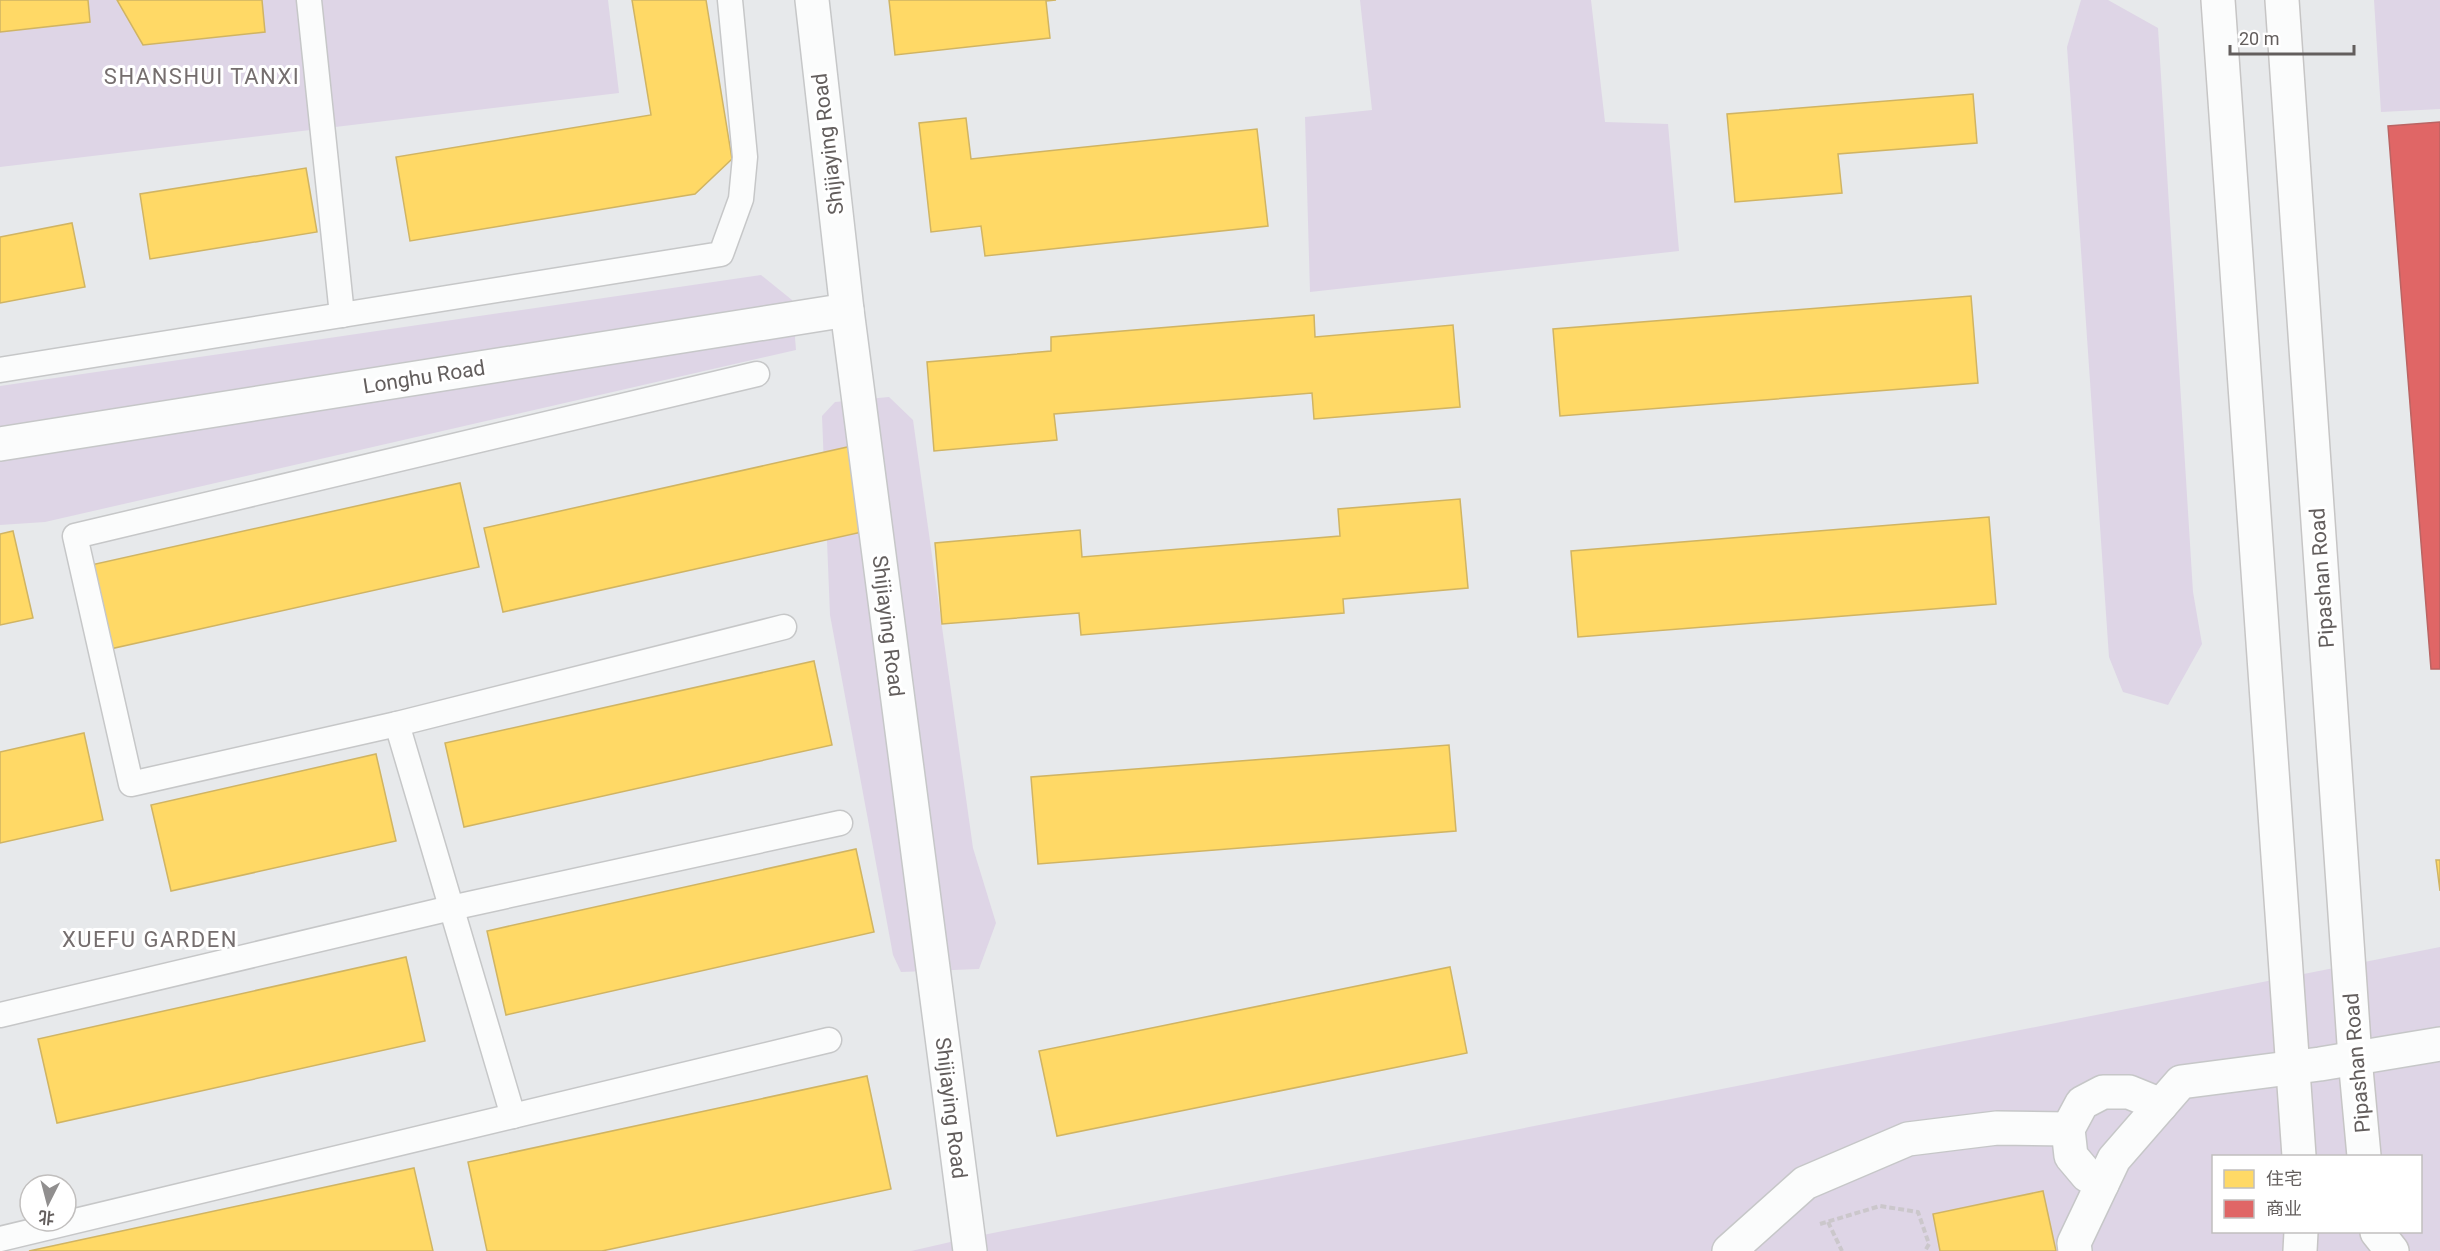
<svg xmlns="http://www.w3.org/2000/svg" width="2440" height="1251" viewBox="0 0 2440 1251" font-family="Roboto,'Noto Sans SC',sans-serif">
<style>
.green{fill:#ded5e6;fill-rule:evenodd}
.homes{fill:#ffd966;stroke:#d0b463;stroke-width:1.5}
.shops{fill:#e06666;stroke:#ba6463;stroke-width:1.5}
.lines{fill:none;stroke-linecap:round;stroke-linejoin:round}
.service-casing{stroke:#c6c7c8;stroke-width:27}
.pedestrian-casing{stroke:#c6c7c8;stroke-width:36}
.minor-casing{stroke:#c6c7c8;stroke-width:36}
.secondary-casing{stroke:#c6c5c5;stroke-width:36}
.path{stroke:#cbc7cb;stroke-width:4;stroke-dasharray:6 3;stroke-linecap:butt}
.service{stroke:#fbfcfc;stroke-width:24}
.pedestrian{stroke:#fbfcfc;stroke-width:33}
.minor{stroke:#fbfcfc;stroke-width:33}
.secondary{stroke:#fbfcfc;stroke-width:33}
.labels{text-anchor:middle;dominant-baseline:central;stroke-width:6;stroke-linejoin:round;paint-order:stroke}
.street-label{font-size:21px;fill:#635e5d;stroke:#fff}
.neighbourhood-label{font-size:22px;letter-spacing:1.5px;fill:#756e6e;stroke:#fff}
</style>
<rect width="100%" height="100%" fill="#e7e9eb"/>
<g class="green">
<path d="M0,0H608L619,93L0,167Z"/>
<path d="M1360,0H1591L1605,122L1668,124L1679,251L1310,292L1305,117L1372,110Z"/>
<path d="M2081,0H2108L2158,28L2193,592L2202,644L2168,705L2123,692L2109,657L2067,47Z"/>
<path d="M2374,0H2440V109L2381,112Z"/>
<path d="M761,275L792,300L796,350L45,522L0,525V386Z"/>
<path d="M889,397L913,420L973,848L996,923L979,969L901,972L893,955L830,615L822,416L835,402Z"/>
<path d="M2440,947V1251H911L968,1238ZM2214,1156H2420V1232H2214Z"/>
</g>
<g class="homes">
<path d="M0,0H88L90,22L0,32Z"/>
<path d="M117,0H262L265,32L143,45Z"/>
<path d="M632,0H706L732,159L695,194L410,241L396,157L651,115Z"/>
<path d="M889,0H1056L1046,1L1050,38L895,55Z"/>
<path d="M1973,94L1977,143L1838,154L1842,193L1735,202L1727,114Z"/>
<path d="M966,118L971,159L1257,129L1268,226L985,256L981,226L931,232L919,123Z"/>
<path d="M306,168L317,232L150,259L140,194Z"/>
<path d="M72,223L85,287L0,303V237Z"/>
<path d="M1971,296L1978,383L1560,416L1553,329Z"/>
<path d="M1314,315L1315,337L1453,325L1460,407L1314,419L1312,393L1054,414L1057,440L934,451L927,362L1051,351V337Z"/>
<path d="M852,446L871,530L503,612L484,528Z"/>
<path d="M460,483L479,567L110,649L91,565Z"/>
<path d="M1460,499L1468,588L1343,599L1344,613L1081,635L1079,613L942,624L935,543L1080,530L1082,557L1340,536L1338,509Z"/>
<path d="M1989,517L1996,604L1578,637L1571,551Z"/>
<path d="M13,531L33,618L0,625V534Z"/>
<path d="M814,661L832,745L464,827L445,743Z"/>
<path d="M84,733L103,820L0,843V752Z"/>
<path d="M1449,745L1456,831L1038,864L1031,777Z"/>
<path d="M376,754L396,841L171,891L151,805Z"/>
<path d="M856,849L874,932L506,1015L487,931Z"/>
<path d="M2436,860H2440V891Z"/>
<path d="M406,957L425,1041L57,1123L38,1039Z"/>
<path d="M1450,967L1467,1053L1057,1136L1039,1051Z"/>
<path d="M867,1076L891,1189L602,1251H487L468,1162Z"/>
<path d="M414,1168L433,1251H29Z"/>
<path d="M2043,1191L2056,1251H1940L1933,1214Z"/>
</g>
<path class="shops" d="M2440,122V669H2431L2388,126Z"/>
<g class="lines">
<defs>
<g id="service">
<path d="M309,0L342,315"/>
<path d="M0,370L721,254L741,199L745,157L730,0"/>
<path d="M397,724L784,627"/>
<path d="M0,1015L451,908L840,823"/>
<path d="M513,1116L397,724L131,784L75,536L757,374"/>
<path d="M0,1239L829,1040"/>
</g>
<g id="pedestrian">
<path d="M2102,1184L2087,1175L2071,1156L2068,1129L2082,1103L2103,1092H2129L2161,1105"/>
<path d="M1729,1251L1805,1183L1908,1139L1997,1128L2068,1129"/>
<path d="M2075,1251L2074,1243L2114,1159L2181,1082L2320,1064L2440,1044"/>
</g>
<g id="minor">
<path d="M812,0L847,310L970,1251"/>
<path d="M0,444L847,310"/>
</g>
<g id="secondary">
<path d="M2218,0L2299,1156"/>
<path d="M2282,0L2355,1058L2364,1156"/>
<path d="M2377,1232L2392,1251"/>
<path d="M2300,1251L2301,1232"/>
</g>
</defs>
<use href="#service" class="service-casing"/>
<use href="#pedestrian" class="pedestrian-casing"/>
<use href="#minor" class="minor-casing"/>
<use href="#secondary" class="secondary-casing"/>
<g class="path">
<path d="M1828,1222L1842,1251"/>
<path d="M1820,1224L1880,1206L1918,1212L1929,1244L1925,1251"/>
</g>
<use href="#service" class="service"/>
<use href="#pedestrian" class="pedestrian"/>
<use href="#minor" class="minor"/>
<use href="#secondary" class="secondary"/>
</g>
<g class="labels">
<g class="street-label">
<text transform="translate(828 144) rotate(-97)">Shijiaying Road</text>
<text transform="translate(424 377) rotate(-9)">Longhu Road</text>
<text transform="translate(2322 578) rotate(-94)">Pipashan Road</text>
<text transform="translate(888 626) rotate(83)">Shijiaying Road</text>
<text transform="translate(2357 1063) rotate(-95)">Pipashan Road</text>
<text transform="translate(951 1108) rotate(83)">Shijiaying Road</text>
</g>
<g class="neighbourhood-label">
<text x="202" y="76">SHANSHUI TANXI</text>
<text x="150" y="939">XUEFU GARDEN</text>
</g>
</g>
<rect x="2212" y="1155" width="210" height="78" fill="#ffffff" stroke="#c1bfbe" stroke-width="1.5"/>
<rect x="2224" y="1170" width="30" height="18" fill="#ffd966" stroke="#c1bfbe" stroke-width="1.5"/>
<text x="2266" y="1185" font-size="18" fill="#635e5d">住宅</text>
<rect x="2224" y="1200" width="30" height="18" fill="#e06666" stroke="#c1bfbe" stroke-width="1.5"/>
<text x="2266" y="1215" font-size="18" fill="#635e5d">商业</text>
<g transform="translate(48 1203) rotate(186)"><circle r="28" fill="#ffffff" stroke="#c1bfbe" stroke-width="1.5"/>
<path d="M0-4.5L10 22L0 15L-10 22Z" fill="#918f8f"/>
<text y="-9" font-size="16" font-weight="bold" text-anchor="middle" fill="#635e5d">北</text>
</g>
<path d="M2230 45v9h124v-9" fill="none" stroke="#635e5d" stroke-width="3"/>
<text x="2239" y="45" font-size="18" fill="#635e5d" stroke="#ffffff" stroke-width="4.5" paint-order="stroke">20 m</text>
</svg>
